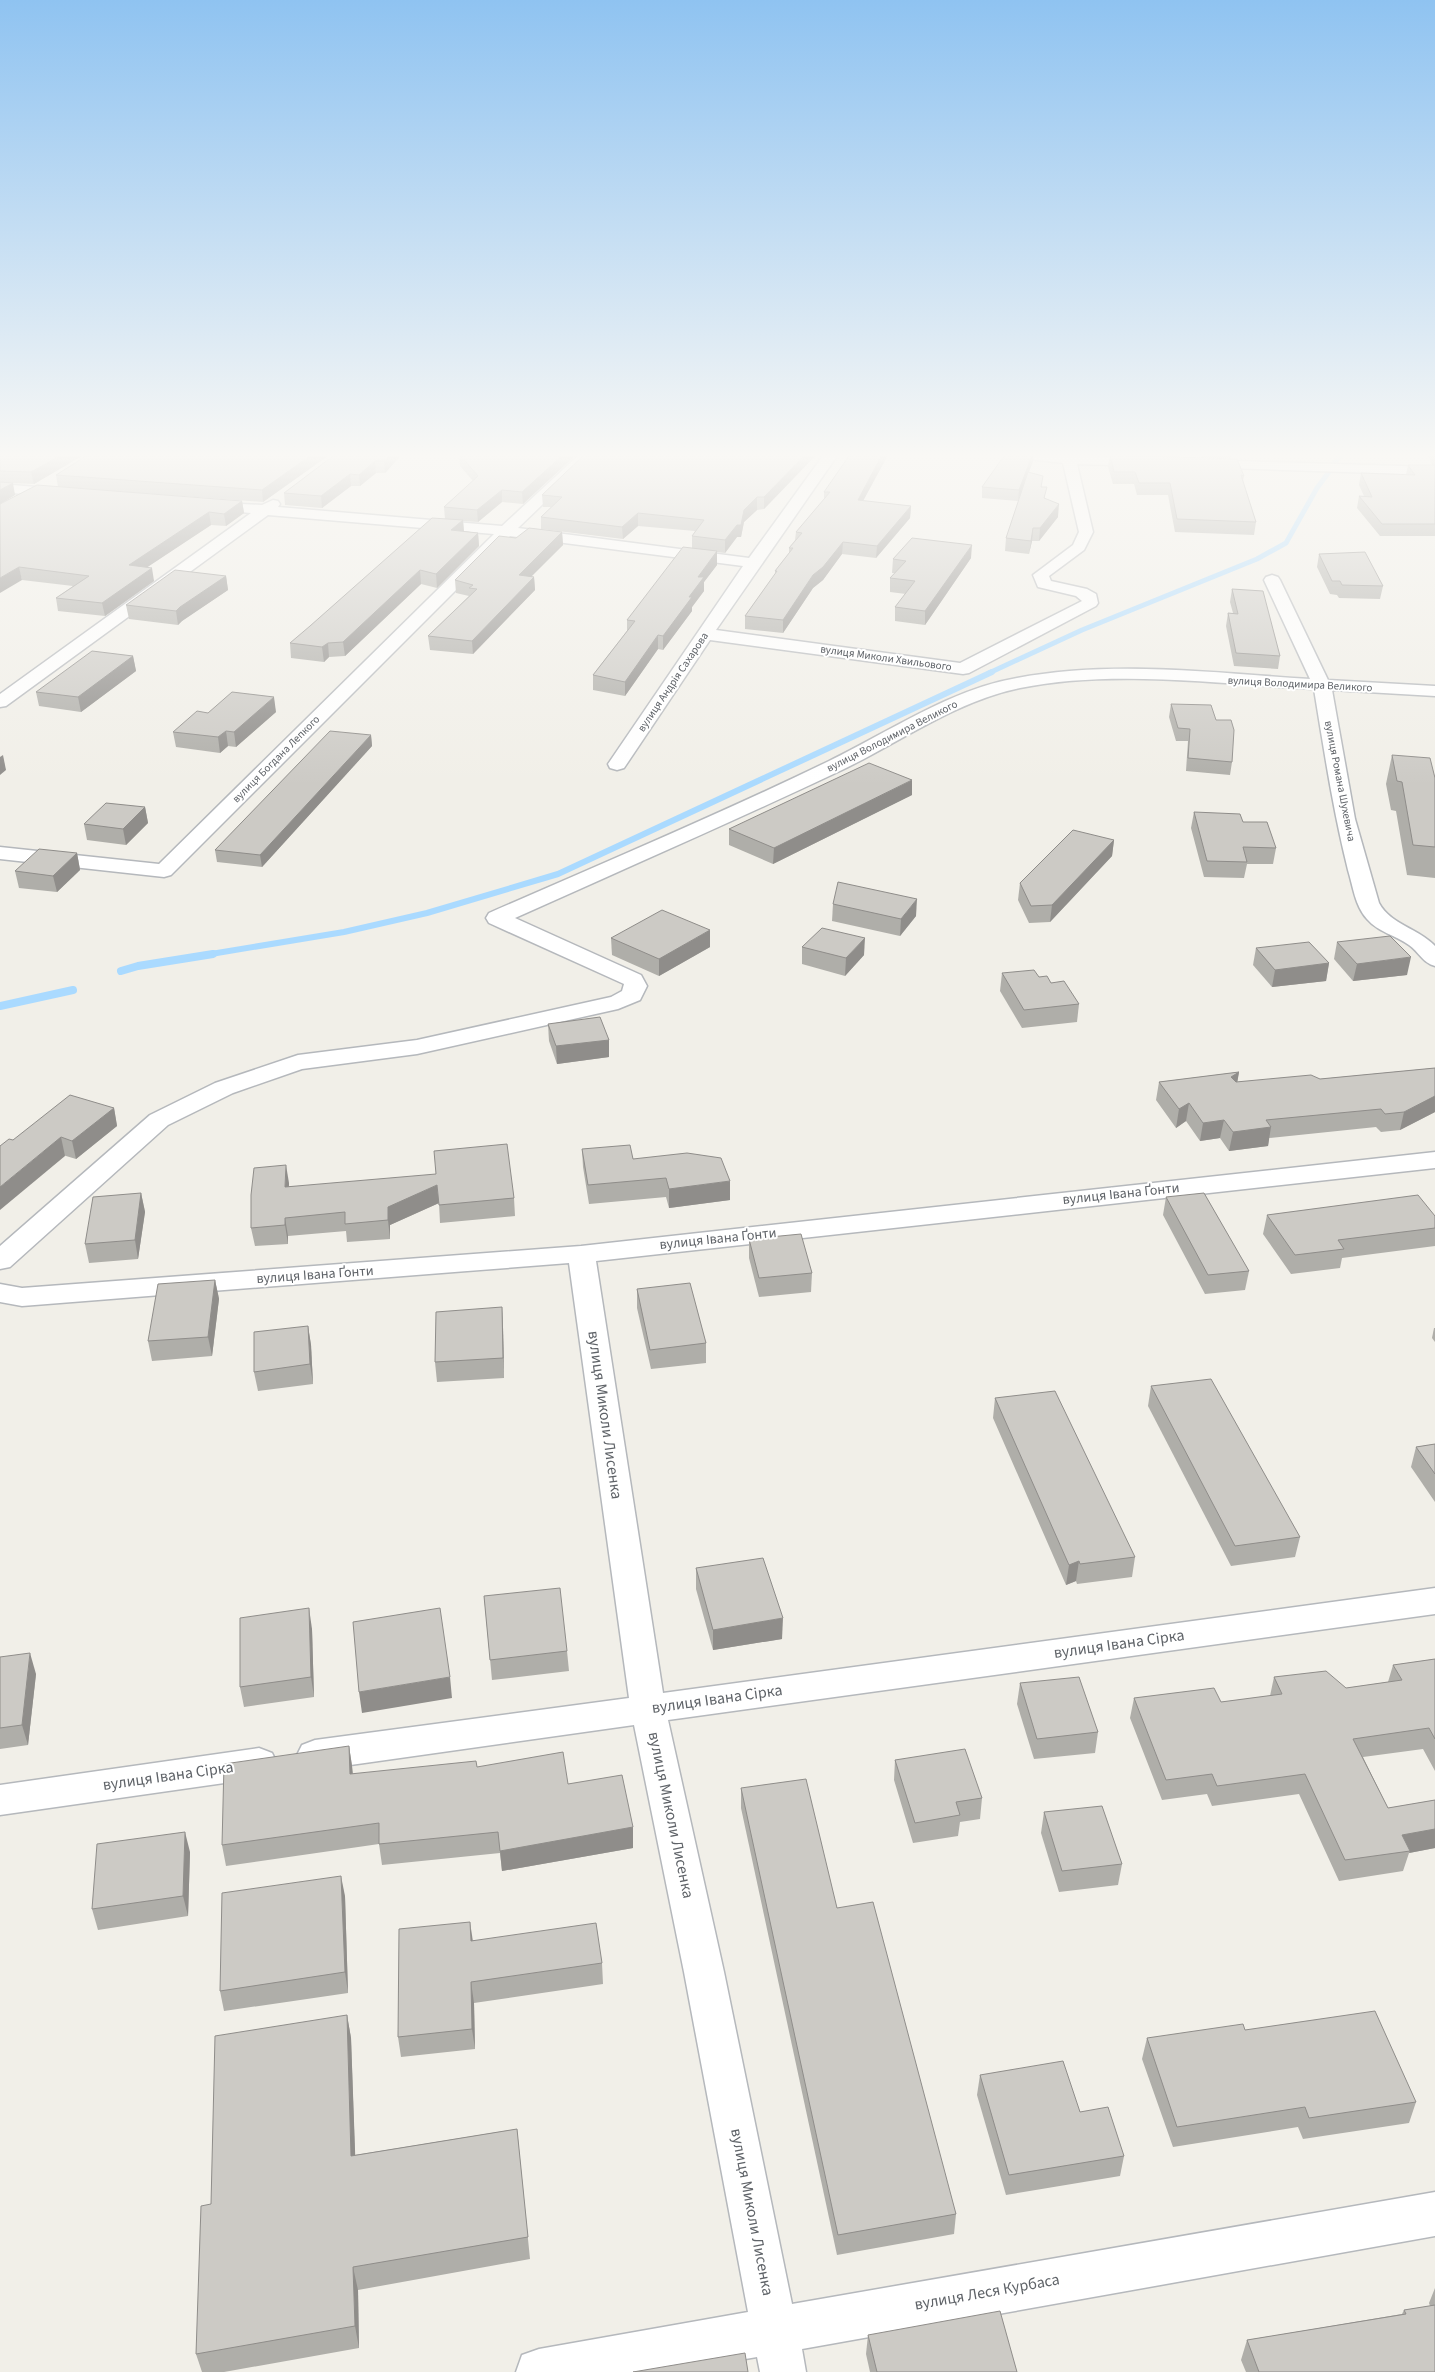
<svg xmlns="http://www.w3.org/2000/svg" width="1435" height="2372" viewBox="0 0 1435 2372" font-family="'Source Sans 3',sans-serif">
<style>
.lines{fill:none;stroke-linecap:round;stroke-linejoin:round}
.stream-far2{stroke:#aadaff;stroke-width:5}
.stream-far1{stroke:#aadaff;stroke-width:6}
.stream{stroke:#aadaff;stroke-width:8}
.minor-casing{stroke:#b5b8bc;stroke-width:3}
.minor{fill:#fff;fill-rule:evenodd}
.wall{fill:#afaea9}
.shaded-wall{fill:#8f8d8a}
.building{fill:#cccac5;stroke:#8f8d8a}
.labels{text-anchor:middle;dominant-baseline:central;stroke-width:4;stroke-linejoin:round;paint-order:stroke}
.far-street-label{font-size:11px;fill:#5f6368;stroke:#fff}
.street-label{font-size:14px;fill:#5f6368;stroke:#fff}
.near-street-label{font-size:16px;fill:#5f6368;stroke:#fff}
</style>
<rect width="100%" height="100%" fill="#f1efe8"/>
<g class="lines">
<g class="stream-far2">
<path d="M1333,465L1342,453"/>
<path d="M989,673L1082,630L1257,559L1286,543L1317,488L1329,472"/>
</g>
<path class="stream-far1" d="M205,955L344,932L427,913L558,874L992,672"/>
<g class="stream">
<path d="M121,971L138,966L213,954"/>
<path d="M0,1006L73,990"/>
</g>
<defs>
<g id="minor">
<path d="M581,453H596L518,528L749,558L825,453H839L716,630L960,663L1082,601L1076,596L1038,587L1033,575L1073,545L1079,532L1063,463L1011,457L1004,453L1144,458L1151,462L1144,466L1077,464L1093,532L1084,550L1049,576L1051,581L1087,589L1096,594L1098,603L1096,606L969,673L963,674L710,640L624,768L617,770L610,768L608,764L743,566L510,536L171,875L164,877L0,859V847L159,864L494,534L268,515L6,706L0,707V694L251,513L207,509L200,505L202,502L262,505L273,500L278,501L280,504L278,507L502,526Z"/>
<path d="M1203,460L1435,467V475L1198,467L1196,464L1198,461Z"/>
<path d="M0,484L61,489L68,493L61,497L0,492Z"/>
<path d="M1272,575L1278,577L1280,580L1328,680L1435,686V696L1332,690L1355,819L1379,903C1391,925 1418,928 1435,946V966C1423,963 1419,952 1409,945C1395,935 1378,932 1367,919C1355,906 1353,886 1348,870C1333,810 1324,750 1314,689C1221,684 1111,669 1020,688C956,701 900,742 842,770C734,821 624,869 515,918L641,975L647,986L640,1000L618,1009L417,1054L302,1069L233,1093L168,1125L10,1267L0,1269V1246L150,1115L215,1083L298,1055L417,1040L611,997L622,991L624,984L489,923L486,918L489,913C603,863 718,815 829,761C889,732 951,689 1017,678C1114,660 1213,673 1310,679L1264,580L1266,577Z"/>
<path d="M1435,1152V1168L596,1261L663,1693L1435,1588V1614L668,1720L724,1972L792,2304L1435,2192V2236L802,2349L806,2372H760L757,2357L670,2372H516L522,2355L539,2349L748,2312L684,1972L634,1725L315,1770L302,1765L297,1755L302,1745L315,1740L629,1698L569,1263L22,1306L0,1302V1284L22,1288L581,1246Z"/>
<path d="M259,1748L272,1753L277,1763L272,1773L259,1778L0,1815V1785Z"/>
</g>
</defs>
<use href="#minor" class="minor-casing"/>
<use href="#minor" class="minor"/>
</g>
<g class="wall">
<path d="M0,453H87L34,484L11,483L15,495L0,504Z"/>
<path d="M332,453L263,502L58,487L56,475Z"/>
<path d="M337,453H403L385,473H376L360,486H351L322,508L285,505L284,493Z"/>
<path d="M578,453L523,504L502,502L478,522L463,521L464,531L478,533L479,546L437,588L421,584L345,656L329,657L324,662L291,658L290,643L445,519L444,507L473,481L460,466L459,454Z"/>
<path d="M586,453H818L764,509L757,510L744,522L741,537H737L725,553L717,552V565L704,582V591L692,607V611L663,650L658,649L625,696L593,690V675L627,631V620L692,548V536L695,531L638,526L623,539L541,529V517L551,507H543L542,495Z"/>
<path d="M889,453L863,501L911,506L910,518L876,558L842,554L823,580L813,588L783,633L745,629V616L775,574V571L789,553V548L795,540L796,532L824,500V492Z"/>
<path d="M1105,453H1151V456L1105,454Z"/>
<path d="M1200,453H1232L1231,458H1201Z"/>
<path d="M1427,453H1435V536H1380L1357,508L1359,496H1364L1359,485L1361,473L1406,475L1408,465H1432Z"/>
<path d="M1110,455L1244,476L1243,481L1256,522L1254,535L1175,532L1168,495H1137L1134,484H1113L1108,467Z"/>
<path d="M1033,461L1029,472L1042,487L1045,498L1058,517L1039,541H1032L1029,554L1005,551L1006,538L1022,490L1018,501L982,498V487Z"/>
<path d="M242,501L244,513L226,526L211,525L147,567L154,581L105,616L58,611L56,598L73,586L22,580L0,504Z"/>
<path d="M562,532L563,545L531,576L534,577L535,590L473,654L430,650L428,636L469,596L456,593L455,580L516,538Z"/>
<path d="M1319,554L1383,586L1380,599L1339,598L1337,595L1330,594L1317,567Z"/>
<path d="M971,558L925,625L895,621V607L906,594L890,592V578L895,573H892L893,559Z"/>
<path d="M226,576L228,590L182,621L178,625L129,619L126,605Z"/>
<path d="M1232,589L1280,656L1278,669L1234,666L1226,626L1228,613H1233L1230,602Z"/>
<path d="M133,656L136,671L81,712L39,706L36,692Z"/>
<path d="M1171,704L1232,762L1230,775L1186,771L1188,741H1176L1169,717Z"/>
<path d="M276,712L236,747L228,746L220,753L176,747L173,732L208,713Z"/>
<path d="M371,735L372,746L262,867L217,862L215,850Z"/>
<path d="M1392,755L1435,778V878L1407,875L1396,811L1391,810L1386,784Z"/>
<path d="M912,795L773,864L729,845V829Z"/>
<path d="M145,807L148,823L126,845L87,840L84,824Z"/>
<path d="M1194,812L1243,822L1276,848L1273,864H1247L1244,878L1204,877L1191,828Z"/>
<path d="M1114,840L1112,856L1050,922L1029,923L1018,900L1020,883Z"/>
<path d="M77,853L80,870L57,892L19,888L15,871Z"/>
<path d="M833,904L916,916L900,936L832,921Z"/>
<path d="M611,938L710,947L659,976L612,955Z"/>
<path d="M1337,942L1407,975L1353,981L1334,959Z"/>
<path d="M802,947L864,955L845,976L802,964Z"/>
<path d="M1256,948L1329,963L1326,981L1272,987L1253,965Z"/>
<path d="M1002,973L1039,977L1051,983L1079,1004L1077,1022L1022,1028L1000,991Z"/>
<path d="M548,1024L609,1040V1057L557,1064L549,1041Z"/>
<path d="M1435,1068V1112L1400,1130L1381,1132L1376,1127L1269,1138L1268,1146L1229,1151L1220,1138L1200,1141L1186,1121L1176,1128L1156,1100L1159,1082L1239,1072L1237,1082L1320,1079Z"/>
<path d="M114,1108L117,1126L76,1159L13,1140Z"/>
<path d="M582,1149L633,1159L730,1200L669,1208L666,1197L589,1204L583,1167Z"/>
<path d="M289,1183V1186L514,1198L515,1216L440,1223L439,1203L390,1225V1239L347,1242L346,1231L288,1236V1244L255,1246L251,1228Z"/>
<path d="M141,1193L145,1212L138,1259L89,1263L85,1244Z"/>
<path d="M1166,1197L1249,1271L1245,1290L1205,1294L1163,1215Z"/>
<path d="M1267,1215L1435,1216V1246L1342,1258L1340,1268L1291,1274L1263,1234Z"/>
<path d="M749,1239L812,1273L811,1292L759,1297L749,1258Z"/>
<path d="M215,1280L219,1299L212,1356L152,1361L148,1341Z"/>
<path d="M637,1289L706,1343V1363L651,1369L637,1308Z"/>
<path d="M502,1307L503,1327L504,1378L437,1382L435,1362Z"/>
<path d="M308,1326L311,1345L313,1384L258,1391L254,1372Z"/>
<path d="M1434,1328H1435V1342L1432,1338Z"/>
<path d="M1151,1386L1300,1537L1295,1557L1231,1566L1148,1406Z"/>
<path d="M995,1398L1135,1557L1132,1577L1077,1584L1076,1581L1066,1585L993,1418Z"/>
<path d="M1435,1444V1502L1411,1467L1416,1447Z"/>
<path d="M696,1568L782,1639L713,1650L696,1589Z"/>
<path d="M484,1596L567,1651L569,1671L492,1680Z"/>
<path d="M312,1629L314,1697L244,1707L240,1687Z"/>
<path d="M0,1657L36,1674L28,1745L0,1749Z"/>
<path d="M1435,1659V1771L1423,1749L1363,1757L1388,1808L1435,1800V1848L1409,1853L1403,1871L1339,1881L1299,1794L1212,1806L1207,1794L1162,1800L1130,1718L1134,1698L1221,1702L1270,1696L1274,1677L1346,1688L1388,1682L1393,1665Z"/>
<path d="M1020,1683L1098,1732L1095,1753L1034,1759L1017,1704Z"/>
<path d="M349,1746L352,1766L353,1774L477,1767L568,1784L633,1827V1848L502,1871L500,1853L382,1865L379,1844L226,1866L222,1845Z"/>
<path d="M895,1760L982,1798L980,1819L960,1822L958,1836L913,1843L894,1780Z"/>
<path d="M741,1788L837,1908L956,2214L954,2234L837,2255L741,1808Z"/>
<path d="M1044,1812L1122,1864L1118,1885L1059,1892L1041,1833Z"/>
<path d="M190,1852L188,1916L98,1930L92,1909Z"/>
<path d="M345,1896L348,1993L224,2011L220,1991Z"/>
<path d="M473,1940L602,1963L603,1984L474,2003L475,2049L401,2057L398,2037Z"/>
<path d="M347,2015L351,2038L355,2155L517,2129L530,2259L358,2290L359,2348L224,2372H202L196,2354L211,2204Z"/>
<path d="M1245,2030L1416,2102L1409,2123L1303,2139L1298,2127L1173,2147L1142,2059L1147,2038Z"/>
<path d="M980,2075L1080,2112L1124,2156L1120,2176L1006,2195L977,2095Z"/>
<path d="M1435,2288V2372H1246L1241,2360L1247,2340L1402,2314L1404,2310L1430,2306L1429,2303Z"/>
<path d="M868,2335L1017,2372H870L866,2354Z"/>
</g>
<g class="shaded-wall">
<path d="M65,453H87L34,484L31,472Z"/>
<path d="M314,453H332L263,502L262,490Z"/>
<path d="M391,453H403L385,473L384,461Z"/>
<path d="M565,453H578L523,504L522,492Z"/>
<path d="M807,453H818L764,509V497Z"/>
<path d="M883,453H889L857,512L858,500Z"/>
<path d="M1033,453V461L1018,501L1019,490Z"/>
<path d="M375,461L376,473L360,486L359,475Z"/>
<path d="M350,474L351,486L322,508L321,496Z"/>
<path d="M13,483L15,495L0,504V490Z"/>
<path d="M502,490V502L478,522L477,510Z"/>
<path d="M757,497V510L744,522L741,537H737L725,553V540L744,510Z"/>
<path d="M242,501L244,513L226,526L224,514Z"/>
<path d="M1059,504L1058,517L1039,541L1040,528Z"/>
<path d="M911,506L910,518L876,558L877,546Z"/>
<path d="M209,512L211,525L131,578L129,565Z"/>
<path d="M638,513V526L623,539L622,527Z"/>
<path d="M463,520L464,533L451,530Z"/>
<path d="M1033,528L1032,541L1029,554Z"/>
<path d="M562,532L563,545L520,588L519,575Z"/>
<path d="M478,533L479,546L437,588L436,574Z"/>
<path d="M843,542L842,554L823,580L813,588L783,633V620L813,575Z"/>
<path d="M972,545L971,558L925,625V611Z"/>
<path d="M717,551V565L704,582V591L692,607V611L663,650V636L698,577Z"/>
<path d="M19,567L22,580L0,593V578Z"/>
<path d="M152,568L154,581L105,616L102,603Z"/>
<path d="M420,570L421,584L345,656L343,642Z"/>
<path d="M226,576L228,590L182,621L178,625L176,611L180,607Z"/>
<path d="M534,577L535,590L473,654L472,641Z"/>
<path d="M658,635V649L625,696V682Z"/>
<path d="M328,643L329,657L324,662L322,647Z"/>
<path d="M133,656L136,671L81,712L78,697Z"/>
<path d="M274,697L276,712L236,747L234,732Z"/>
<path d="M226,731L228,746L220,753L218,737Z"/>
<path d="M371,735L372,746L262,867L260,855Z"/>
<path d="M3,755L6,770L0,775V757Z"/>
<path d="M912,780V795L773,864L774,848Z"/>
<path d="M145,807L148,823L126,845L123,829Z"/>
<path d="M1114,840L1112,856L1050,922L1052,905Z"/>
<path d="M77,853L80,870L57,892L53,876Z"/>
<path d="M917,899L916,916L900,936L901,919Z"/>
<path d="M710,930V947L659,976V959Z"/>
<path d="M865,938L864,955L845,976L846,958Z"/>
<path d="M1411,957L1407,975L1353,981L1357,964Z"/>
<path d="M1329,963L1326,981L1272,987L1275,970Z"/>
<path d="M609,1040V1057L557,1064L556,1046Z"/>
<path d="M1239,1072L1236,1090L1231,1077Z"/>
<path d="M1435,1096V1112L1400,1130L1404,1112Z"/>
<path d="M1189,1103L1186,1121L1176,1128L1179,1109Z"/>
<path d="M114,1108L117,1126L76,1159L72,1141Z"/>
<path d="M1224,1120L1220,1138L1200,1141L1203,1123Z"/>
<path d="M1271,1127L1268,1146L1229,1151L1233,1132Z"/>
<path d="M61,1137L65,1156L0,1210V1187Z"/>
<path d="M286,1165L289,1183L288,1205L285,1187Z"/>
<path d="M730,1181V1200L669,1208V1189Z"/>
<path d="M437,1185L439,1203L390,1225V1239L388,1220V1207Z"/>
<path d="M141,1193L145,1212L138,1259L135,1240Z"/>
<path d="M285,1218L288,1236V1244L285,1225Z"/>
<path d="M215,1280L219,1299L212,1356L208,1337Z"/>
<path d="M502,1307L503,1327L504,1378L503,1358Z"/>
<path d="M308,1326L311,1345L313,1384L310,1364Z"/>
<path d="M1079,1561L1076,1581L1066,1585L1069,1565Z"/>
<path d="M309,1608L312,1629L314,1697L311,1677Z"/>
<path d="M783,1618L782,1639L713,1650V1630Z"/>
<path d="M30,1653L36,1674L28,1745L22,1725Z"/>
<path d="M450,1677L452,1698L362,1713L359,1692Z"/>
<path d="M349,1746L352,1766L354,1795L350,1774Z"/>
<path d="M633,1827V1848L502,1871L500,1851Z"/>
<path d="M1435,1829V1848L1409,1853L1410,1851L1402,1835Z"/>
<path d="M185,1832L190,1852L188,1916L183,1896Z"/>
<path d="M341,1876L345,1896L348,1993L345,1972Z"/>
<path d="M470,1922L473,1942L471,1941Z"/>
<path d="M471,1982L474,2003L475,2049L472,2029Z"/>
<path d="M347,2015L351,2038L356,2178L351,2156Z"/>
<path d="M353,2267L358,2290L359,2348L355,2326Z"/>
</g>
<g class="building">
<path d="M0,453H65L31,472L0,471Z"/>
<path d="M91,453H314L262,490L56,475Z"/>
<path d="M337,453H391L384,461H375L359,475L350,474L321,496L284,493Z"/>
<path d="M460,453H565L522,492L502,490L477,510L444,507L478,476L459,454Z"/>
<path d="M586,453H807L764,497H757L744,510L741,525H737L725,540L692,536L704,520L638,513L622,527L541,517L562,497L542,495Z"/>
<path d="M851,453H883L858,500L911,506L877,546L843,542L823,567L813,575L783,620L745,616L777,571H775L793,548H789L802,533L796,532L830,492H824Z"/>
<path d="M1006,453H1033L1019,490L982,487Z"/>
<path d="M1110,455L1237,459L1244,476L1241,475L1256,522L1177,519L1170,483H1139L1135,472H1114Z"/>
<path d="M1408,465H1435V524H1382L1359,496L1372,497L1361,473L1415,475Z"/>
<path d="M1028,472L1043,476L1041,487H1047L1044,498L1059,504L1040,528H1033L1031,541L1006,538Z"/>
<path d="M0,482L13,483L0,490Z"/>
<path d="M37,485L242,501L224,514L209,512L129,565L152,568L102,603L56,598L89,576L19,567L0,578V504Z"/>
<path d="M432,518L463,520L451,530L478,533L436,574L420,570L343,642L328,643L322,647L290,643L310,626Z"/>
<path d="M529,528L562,532L519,575L534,577L472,641L428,636L477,589L469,588L473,585L455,580L499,536L516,538Z"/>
<path d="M912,538L972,545L925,611L895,607L915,581L890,578L906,561L893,559Z"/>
<path d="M683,547L717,551L698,577H704L689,597H692L663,636L658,635L625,682L593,675L635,621L627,620Z"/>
<path d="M1365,552L1383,586L1342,585L1340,581H1332L1319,554Z"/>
<path d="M175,570L226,576L180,607L176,611L126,605Z"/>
<path d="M1232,589L1263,591L1280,656L1236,653L1228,613L1238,614Z"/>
<path d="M92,651L133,656L78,697L36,692Z"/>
<path d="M232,692L274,697L234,732L226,731L218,737L173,732L197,711L208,713Z"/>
<path d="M1171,704L1211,705L1216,720H1231L1234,730L1232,762L1188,758L1190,729L1178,728Z"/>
<path d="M330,731L371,735L260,855L215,850Z"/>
<path d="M1392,755L1430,758L1435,778V847L1413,845L1402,782L1397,781Z"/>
<path d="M869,763L912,780L774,848L729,829Z"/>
<path d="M106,803L145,807L123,829L84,824Z"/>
<path d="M1194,812L1240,814L1243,822H1267L1276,848L1243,847L1247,862L1207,861Z"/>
<path d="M1073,830L1114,840L1052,905L1031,906L1020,883Z"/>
<path d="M39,849L77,853L53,876L15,871Z"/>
<path d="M838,882L917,899L901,919L833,904Z"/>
<path d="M662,910L710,930L659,959L611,938Z"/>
<path d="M822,928L865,938L846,958L802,947Z"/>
<path d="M1390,936L1411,957L1357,964L1337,942Z"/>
<path d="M1309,942L1329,963L1275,970L1256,948Z"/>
<path d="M1034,970L1039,977L1047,976L1051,983L1064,981L1079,1004L1024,1010L1002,973Z"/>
<path d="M600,1017L609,1040L556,1046L548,1024Z"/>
<path d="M1435,1068V1096L1404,1112L1385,1114L1381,1109L1266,1120L1271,1127L1233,1132L1224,1120L1203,1123L1189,1103L1179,1109L1159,1082L1239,1072L1231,1077L1236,1082L1311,1075L1320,1079Z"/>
<path d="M70,1095L114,1108L72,1141L61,1137L0,1187V1146L9,1139L13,1140Z"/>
<path d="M507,1144L514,1198L439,1205L437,1185L388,1207V1220L345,1224V1212L285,1218V1225L251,1228V1195L254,1168L286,1165L285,1187L436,1174L434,1151Z"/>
<path d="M630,1145L633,1159L687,1153L721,1158L730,1181L669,1189L666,1178L588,1185L582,1149Z"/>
<path d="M141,1193L135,1240L85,1244L93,1197Z"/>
<path d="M1204,1193L1249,1271L1208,1275L1166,1197Z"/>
<path d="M1418,1195L1435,1216V1228L1338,1240L1344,1249L1295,1255L1267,1215Z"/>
<path d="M801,1234L812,1273L759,1278L749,1239Z"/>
<path d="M215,1280L208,1337L148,1341L158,1284Z"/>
<path d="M690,1283L706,1343L650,1350L637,1289Z"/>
<path d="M502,1307L503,1358L435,1362L436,1312Z"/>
<path d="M308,1326L310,1364L254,1372V1332Z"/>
<path d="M1211,1379L1300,1537L1235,1546L1151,1386Z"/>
<path d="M1055,1391L1135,1557L1080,1564L1079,1561L1069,1565L995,1398Z"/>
<path d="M1435,1444V1474L1416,1447Z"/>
<path d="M763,1558L783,1618L713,1630L696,1568Z"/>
<path d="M560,1588L567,1651L490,1660L484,1596Z"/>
<path d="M309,1608L311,1677L240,1687V1618Z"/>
<path d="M440,1608L450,1677L359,1692L353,1622Z"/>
<path d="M30,1653L22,1725L0,1728V1657Z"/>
<path d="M1435,1659V1739L1429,1728L1353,1739L1388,1808L1435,1800V1829L1402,1835L1410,1851L1345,1860L1305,1774L1217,1786L1212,1774L1166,1780L1134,1698L1214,1688L1221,1702L1282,1694L1274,1677L1326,1671L1346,1688L1402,1680L1393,1665Z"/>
<path d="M1079,1677L1098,1732L1037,1739L1020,1683Z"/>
<path d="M349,1746L350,1774L476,1761L477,1767L563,1752L568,1784L622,1775L633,1827L500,1851L498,1832L379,1844V1823L222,1845L224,1764Z"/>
<path d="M965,1749L982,1798L956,1802L960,1815L915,1823L895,1760Z"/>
<path d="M806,1779L837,1908L873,1902L956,2214L838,2235L741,1788Z"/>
<path d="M1102,1806L1122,1864L1062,1871L1044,1812Z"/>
<path d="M185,1832L183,1896L92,1909L97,1844Z"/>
<path d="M341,1876L345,1972L220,1991L222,1893Z"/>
<path d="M470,1922L471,1941L596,1923L602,1963L471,1982L472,2029L398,2037L399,1929Z"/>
<path d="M1375,2011L1416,2102L1309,2118L1305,2107L1177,2127L1147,2038L1243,2024L1245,2030Z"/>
<path d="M347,2015L351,2156L517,2129L528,2237L353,2267L355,2326L196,2354L201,2206L211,2204L215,2036Z"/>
<path d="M1063,2061L1080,2112L1108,2107L1124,2156L1009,2175L980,2075Z"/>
<path d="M1435,2305V2372H1259L1247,2340L1406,2314L1404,2310Z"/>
<path d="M1000,2311L1017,2372H877L868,2335Z"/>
<path d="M745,2353L748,2372H633Z"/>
</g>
<linearGradient id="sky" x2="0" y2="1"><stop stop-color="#8fc3f1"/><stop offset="0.58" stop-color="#f9f8f5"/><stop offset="1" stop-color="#f9f8f5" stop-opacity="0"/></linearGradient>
<rect width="1435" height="785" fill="url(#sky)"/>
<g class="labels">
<g class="far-street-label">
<text transform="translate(886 658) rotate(8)">вулиця Миколи Хвильового</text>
<text transform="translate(673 682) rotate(-56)">вулиця Андрія Сахарова</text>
<text transform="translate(1300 684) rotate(3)">вулиця Володимира Великого</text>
<text transform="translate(892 736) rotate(-27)">вулиця Володимира Великого</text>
<text transform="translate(276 759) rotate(-45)">вулиця Богдана Лепкого</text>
<text transform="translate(1340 781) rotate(79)">вулиця Романа Шухевича</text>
</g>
<g class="street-label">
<text transform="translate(1121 1194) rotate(-6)">вулиця Івана Ґонти</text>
<text transform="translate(718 1239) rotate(-6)">вулиця Івана Ґонти</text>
<text transform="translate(315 1275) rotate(-4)">вулиця Івана Ґонти</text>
</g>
<g class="near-street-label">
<text transform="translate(605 1415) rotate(82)">вулиця Миколи Лисенка</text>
<text transform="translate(1119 1644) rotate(-8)">вулиця Івана Сірка</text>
<text transform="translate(717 1699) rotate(-8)">вулиця Івана Сірка</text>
<text transform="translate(168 1776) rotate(-8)">вулиця Івана Сірка</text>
<text transform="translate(671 1815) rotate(78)">вулиця Миколи Лисенка</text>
<text transform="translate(752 2212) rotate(79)">вулиця Миколи Лисенка</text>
<text transform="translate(987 2292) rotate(-10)">вулиця Леся Курбаса</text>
</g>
</g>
</svg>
